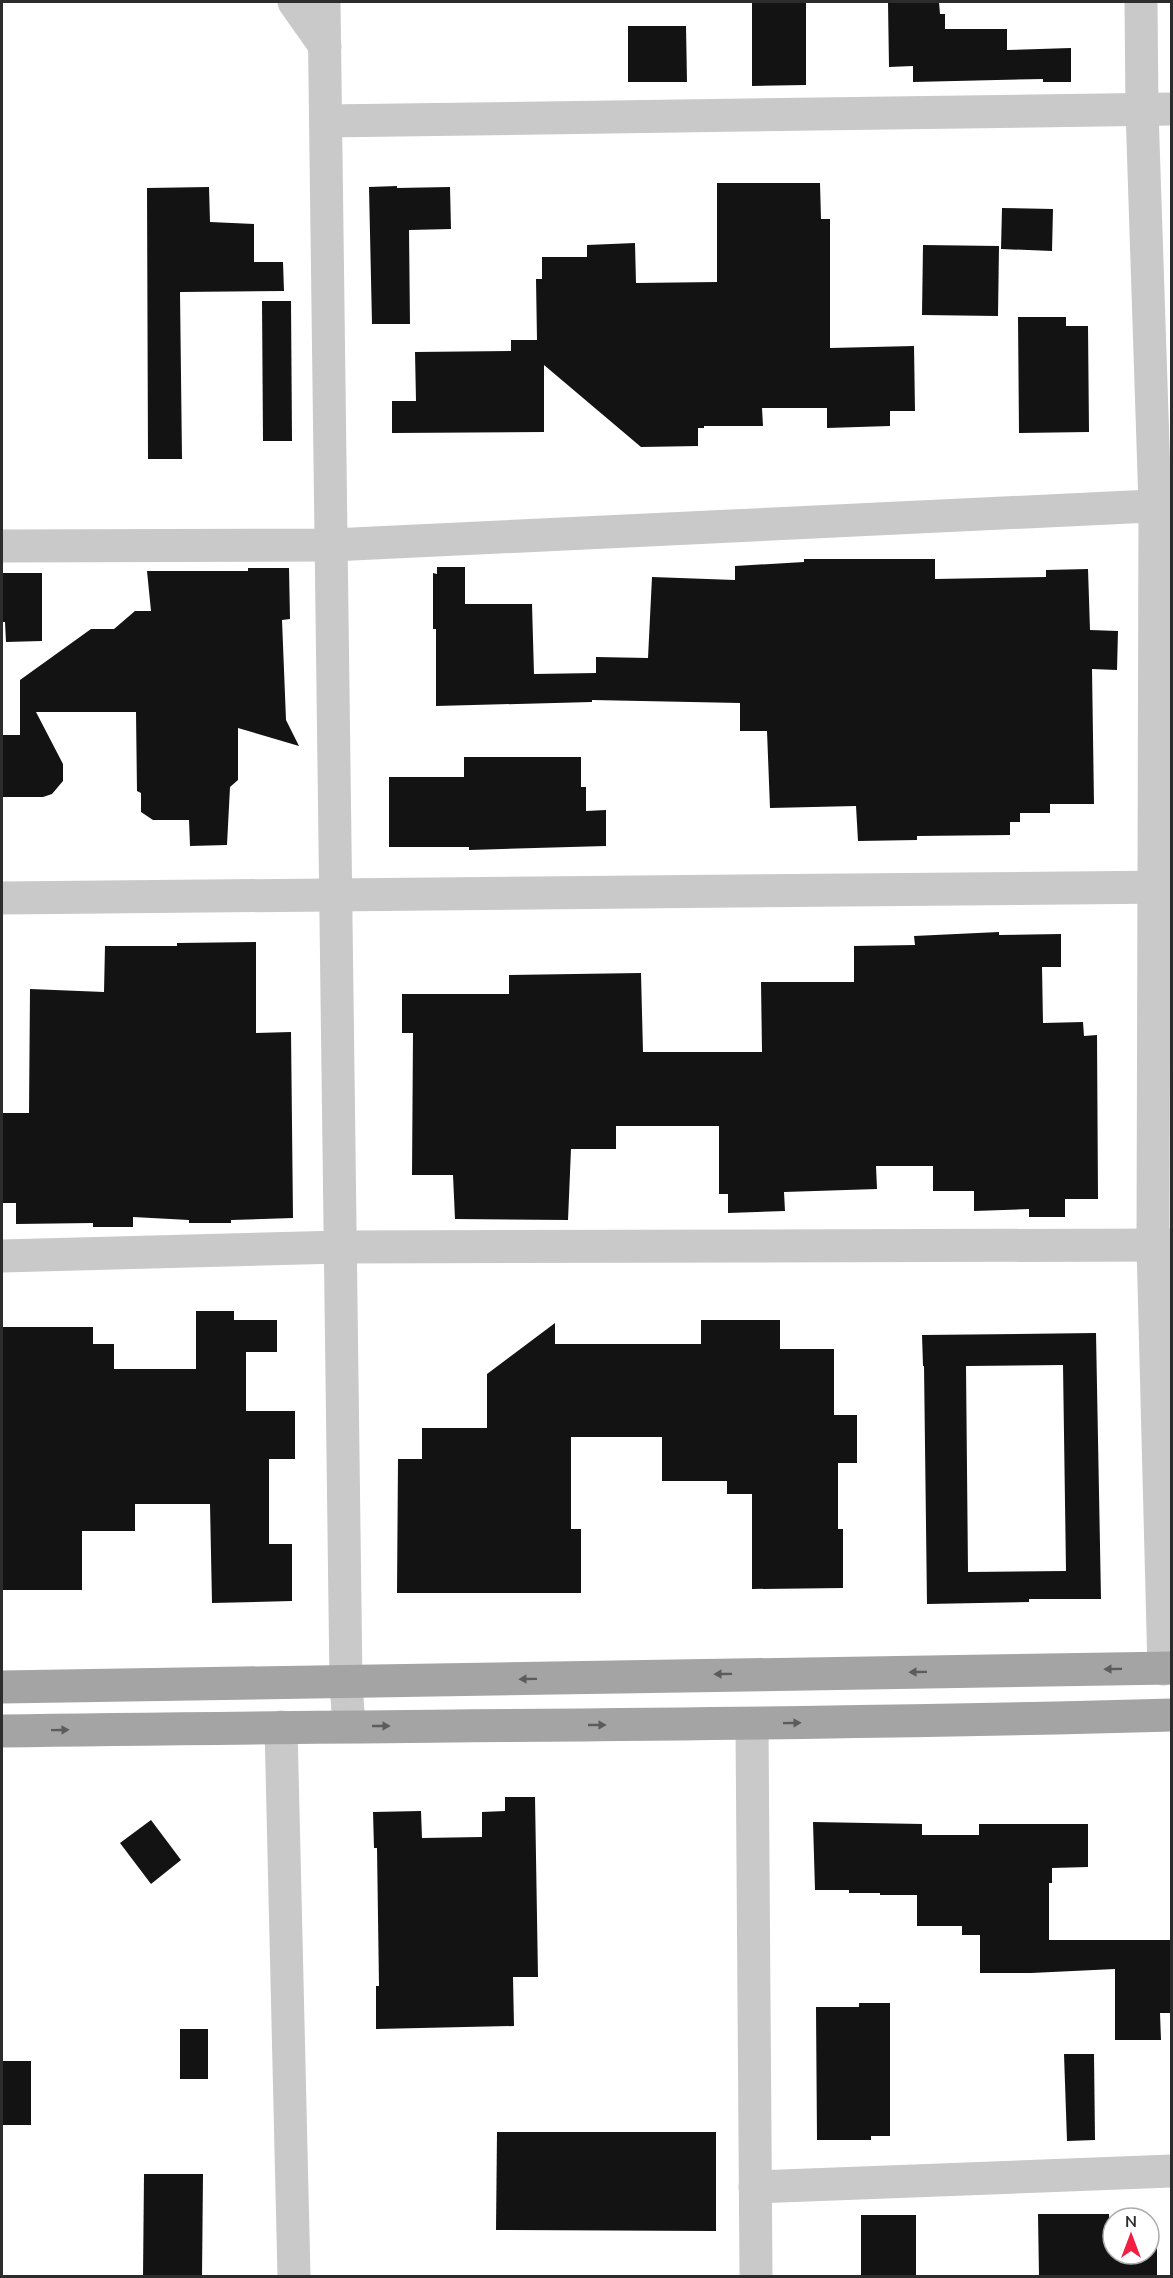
<svg xmlns="http://www.w3.org/2000/svg" width="1173" height="2278" viewBox="0 0 1173 2278" font-family="'Nunito Sans',sans-serif">
<style>
.building{fill:#131313;fill-rule:evenodd}
.lines{fill:none;stroke-linecap:round;stroke-linejoin:round}
.street{stroke:#c9c9c9;stroke-width:33}
.primary{stroke:#a4a4a4;stroke-width:33}
.oneway{fill:#5c5c5c}
</style>
<rect width="100%" height="100%" fill="#fff"/>
<g class="building">
<path d="M752,2H806V85L752,86Z"/>
<path d="M888,2H939L940,14H945V29H1007V50L1071,48V82H1043V79L913,82V66L889,67Z"/>
<path d="M628,26H686L687,82H628Z"/>
<path d="M717,183H820L821,219H830V348L914,346L915,411H890V426L827,428V408H762L763,426H704V428H698V446L641,447L544,365V432L392,433V401H416L415,352L511,351V340H537L536,279H542V257H587V245L635,243L636,283L717,282Z"/>
<path d="M397,186V188L450,187L451,229L409,230L410,324H372L369,187Z"/>
<path d="M209,187L210,222L254,224V262H283L284,291L180,292L182,459H148L147,188Z"/>
<path d="M1002,208L1053,209L1052,251L1001,249Z"/>
<path d="M923,245L999,246L998,316L922,315Z"/>
<path d="M262,301H291L292,441H263Z"/>
<path d="M1018,317H1066V326H1088L1089,432L1019,433Z"/>
<path d="M804,559H935V579L1046,577V570L1088,569L1090,630L1118,631L1117,670L1092,669L1094,804H1050V813H1020V822H1010V835L917,836V840L858,841L856,806L770,808L767,731H740V703L592,700V702L436,706V629H433V573L437,574V567H465V604H532L534,674L596,673V657L648,658L652,577L735,580V566L804,562Z"/>
<path d="M248,568H289L290,619L282,620L286,720L299,746L238,728V780L230,787L227,845L190,846L189,820H153L141,812V793L137,791L136,712H36L63,764V781L52,794L43,797H2V735H20V680L91,629H114L135,611H151L147,571H248Z"/>
<path d="M2,573H42V641L6,642L5,622H2Z"/>
<path d="M464,757H581V787H586V811L606,810V846L469,850V847H389V777H464Z"/>
<path d="M999,932V935L1061,934V967H1042L1043,1023L1083,1022L1084,1036L1097,1035L1098,1199H1065V1217H1029V1209L974,1211V1191H933V1166H876L877,1189L784,1192L785,1211L728,1213V1194H719V1126H616V1149H571L568,1220L455,1219L453,1175H412L413,1033H402V994H509V975L641,973L643,1052H762L761,982H854V946L915,945L914,936Z"/>
<path d="M256,942V1033L291,1032L293,1218L231,1220V1223H189V1220L133,1217V1227H93V1223L16,1224V1203H2V1113H29L30,989L104,992L105,946H177V943Z"/>
<path d="M196,1311H234V1320H277V1352H246V1411H295V1459H269V1544H292V1601L212,1603L210,1504H135V1531H82V1590H2V1327H93V1344H114V1369H196Z"/>
<path d="M701,1320H780V1349H834V1415H857V1463H838V1529H843V1588L752,1589V1494H727V1481H662V1437H571V1529H581V1593H397L398,1459H422V1428H487V1374L555,1323V1344H701Z"/>
<path d="M1096,1333L1101,1599H1029V1602L927,1604L924,1366H923L922,1335ZM1063,1365L1066,1571L968,1572L966,1366Z"/>
<path d="M505,1797H535L538,1977H513L514,2026L376,2029V1986H379L377,1848H374L373,1812L421,1811L422,1838L482,1837V1812L505,1811Z"/>
<path d="M151,1820L181,1860L151,1884L120,1843Z"/>
<path d="M813,1822L922,1824V1835H979V1824H1088V1867L1052,1868V1883H1049V1940H1172V2013H1160L1161,2040H1115V1969L1031,1973H980V1935H962V1926H917V1895H880V1893H849V1890H815Z"/>
<path d="M859,2003H890V2136H871V2140H817L816,2007H859Z"/>
<rect x="180" y="2029" width="28" height="50"/>
<path d="M1064,2054H1094L1095,2140L1067,2141Z"/>
<rect x="2" y="2061" width="29" height="64"/>
<path d="M497,2132H716V2231L496,2230Z"/>
<path d="M144,2174H203L202,2277H143Z"/>
<path d="M1038,2214H1109L1110,2235H1113V2254H1149V2234H1157V2277H1039Z"/>
<rect x="861" y="2215" width="55" height="62"/>
</g>
<g class="lines">
<g class="street">
<path d="M294,2L325,46"/>
<path d="M324,2L346,1683L349,1726"/>
<path d="M1141,2L1142,110L1155,505L1153,1245L1164,1669"/>
<path d="M326,121L1172,109"/>
<path d="M2,546L332,545L1172,505"/>
<path d="M2,898L1172,887"/>
<path d="M2,1256L341,1247L1172,1245"/>
<path d="M752,1724L756,2276"/>
<path d="M281,1727L294,2276"/>
<path d="M755,2187L1172,2171"/>
</g>
<g class="primary">
<path d="M2,1687L1172,1668"/>
<path d="M2,1731C391,1725 782,1726 1172,1715"/>
</g>
</g>
<defs><path id="oneway-solid" d="M-6-.8H1V-3.2L6.5 0L1 3.2V.8H-6Z" transform="scale(1.5)"/></defs>
<g class="oneway">
<use href="#oneway-solid" transform="translate(1113 1669) rotate(179)"/>
<use href="#oneway-solid" transform="translate(918 1672) rotate(179)"/>
<use href="#oneway-solid" transform="translate(723 1674) rotate(179)"/>
<use href="#oneway-solid" transform="translate(528 1679) rotate(179)"/>
<use href="#oneway-solid" transform="translate(792 1723) rotate(-1)"/>
<use href="#oneway-solid" transform="translate(597 1725)"/>
<use href="#oneway-solid" transform="translate(381 1726)"/>
<use href="#oneway-solid" transform="translate(60 1730) rotate(-1)"/>
</g>
<rect width="1173" height="2278" fill="none" stroke="#2c2c2c" stroke-width="6"/>
<g transform="translate(1131 2236)"><circle r="28" fill="#ffffff" stroke="#ababab" stroke-width="1.5"/>
<path d="M0-4.5L10 22L0 15L-10 22Z" fill="#f41d42"/>
<text y="-9" font-size="16" font-weight="bold" text-anchor="middle" fill="#2c2c2c">N</text>
</g>
</svg>
